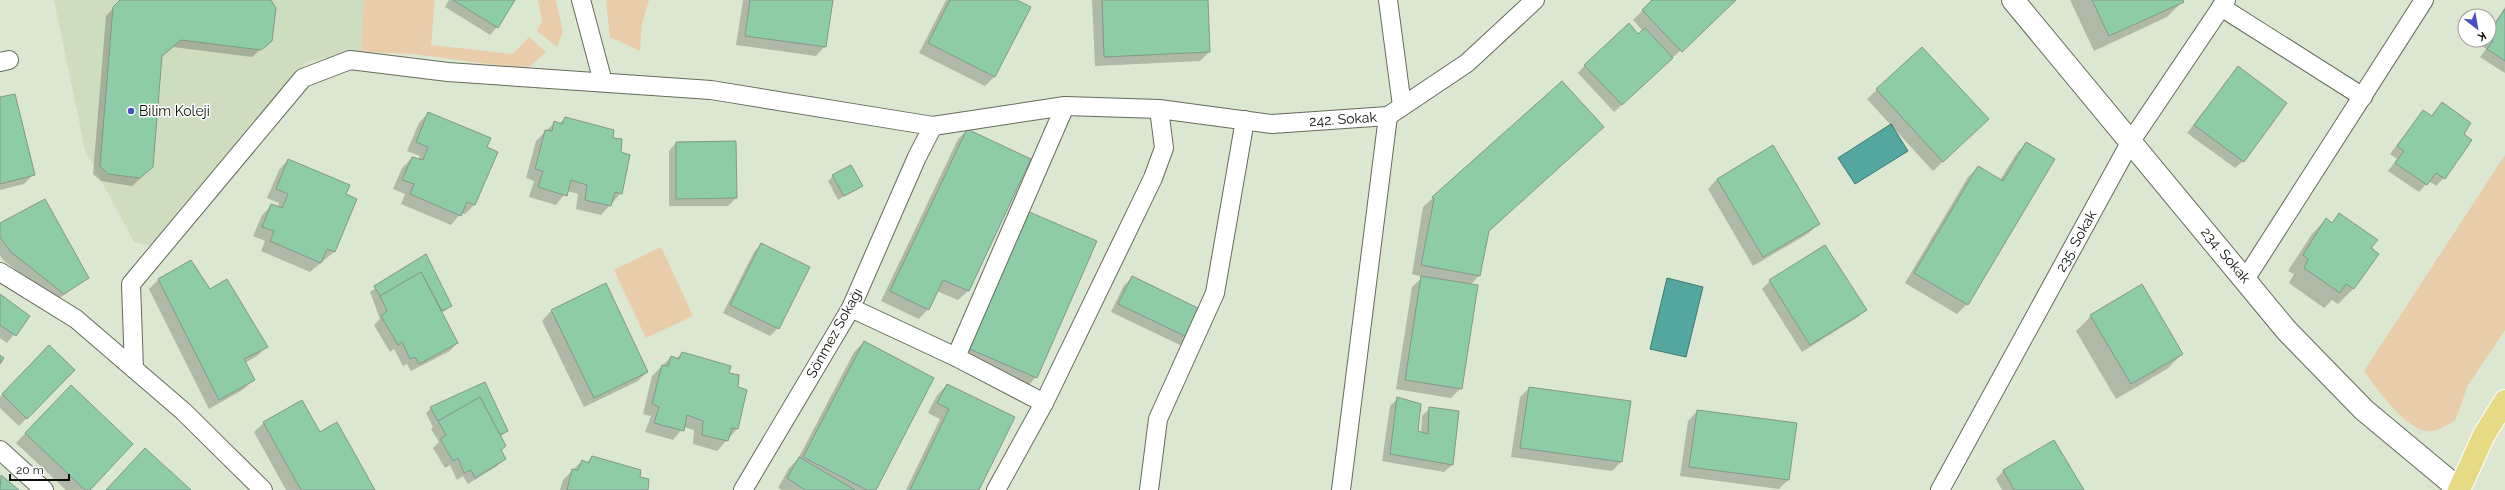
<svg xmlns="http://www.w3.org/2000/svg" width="2505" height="490" viewBox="0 0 2505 490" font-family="Raleway,sans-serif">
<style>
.built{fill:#cedcc0}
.green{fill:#e9cca9}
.water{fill:#54a79f;stroke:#3e7971}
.shadow{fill:#0003}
.building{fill:#8ecca8;stroke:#82988b}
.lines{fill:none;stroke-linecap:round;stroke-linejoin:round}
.street-casing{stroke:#636c59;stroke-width:20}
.secondary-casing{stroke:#636c59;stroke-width:24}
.primary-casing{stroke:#fff;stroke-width:24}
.street{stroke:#fff;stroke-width:18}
.secondary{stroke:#fff;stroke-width:22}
.primary{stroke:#e6da84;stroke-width:22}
.poi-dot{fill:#474fc4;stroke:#fff;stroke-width:1.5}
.labels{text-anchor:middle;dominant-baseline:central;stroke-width:3;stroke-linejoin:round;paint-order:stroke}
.poi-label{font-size:14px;fill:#0b0e07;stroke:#fff;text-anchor:start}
.street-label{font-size:14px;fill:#0b0e07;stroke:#fff}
</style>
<rect width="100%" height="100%" fill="#dce7d1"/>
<path class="built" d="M54,0H364L361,52L306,62L153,246L134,242L85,150Z"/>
<g class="green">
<path d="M364,0H435L431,45L513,54L529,37L546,52L527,69L414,54L361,52Z"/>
<path d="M538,0H556L563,32L557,47L537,31L542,21Z"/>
<path d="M606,0H649L642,24L640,51L610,37Z"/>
<path d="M2505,155V330L2468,385L2455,421C2448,424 2439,430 2432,431C2407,434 2377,388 2364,371Z"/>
<path d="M661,247L693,316L646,338L614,270Z"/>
</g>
<g class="water">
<path d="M1891,124L1908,151L1855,184L1838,158Z"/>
<path d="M1667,278L1703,287L1686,357L1650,349Z"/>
</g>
<g class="shadow">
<path d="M121,0H270L271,40L252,57L173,47L161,57L144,175L132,186L101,181L93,174L106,16Z"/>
<path d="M449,0H514L497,27L490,35L445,7Z"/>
<path d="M743,0H832L825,46L816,56L736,45Z"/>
<path d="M946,0H1014L995,76L985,86L919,53Z"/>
<path d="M1092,0H1207L1209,52L1200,61L1095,66Z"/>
<path d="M1653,0H1735L1614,112L1578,73L1585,65L1643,31L1633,20Z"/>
<path d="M2070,0H2182V2L2167,17L2094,51Z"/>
<path d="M2505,7V73L2480,57L2486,49L2480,44L2483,40H2489V31Z"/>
<path d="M1922,48L1988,119L1933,171L1867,99Z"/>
<path d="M2238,67L2243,161L2235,168L2187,133Z"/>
<path d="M0,98L34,174L24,184L0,190Z"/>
<path d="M2442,103L2462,134L2444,178L2436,186L2429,181L2419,192L2388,171L2397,159L2390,154L2423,111L2431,116Z"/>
<path d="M428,113L485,148L474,205L465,214L461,213L451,225L401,204L405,194L393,189L402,168L412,158L418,160L420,156L407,151L419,123Z"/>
<path d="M565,118L611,139L620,153L621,193L601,215L576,209L578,194L567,191L556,205L529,197L534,181L526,178L536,141L555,122L559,124Z"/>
<path d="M1603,127L1487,232L1479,276L1470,285L1461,388L1451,398L1396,389L1412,287L1423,277L1412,274L1423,207L1433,198Z"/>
<path d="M967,130L1030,159L968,291L958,300L937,291L928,309L919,319L881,301L958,139Z"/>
<path d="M676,143L736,198L728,206H669V151Z"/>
<path d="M2026,143L1967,304L1957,314L1905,283L1968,177L1978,167L2000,180L2017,153Z"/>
<path d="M288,160L334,252L310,272L261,251L265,241L253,236L262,215L272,205L278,207L279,203L267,198L279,170Z"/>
<path d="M833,176L861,186L838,200L828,181Z"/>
<path d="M1717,179L1819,223L1809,233L1753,266L1708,189Z"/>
<path d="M2339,214L2378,254L2353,289L2338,304L2332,300L2324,308L2289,283L2294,274L2288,271L2312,234L2326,219L2331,223Z"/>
<path d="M1018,222L1036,377L1027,387L958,357Z"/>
<path d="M0,224L87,278L56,301L3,260L0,255Z"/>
<path d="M761,244L778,328L770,336L723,313L754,252Z"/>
<path d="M1825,246L1865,309L1858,317L1802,352L1762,289L1770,281Z"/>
<path d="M426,255L451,306L442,313L457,343L450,351L411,371L407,364L403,366L394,349L390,352L374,325L380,319L370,292Z"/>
<path d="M191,262L209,290L266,347L257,356L245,363L254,379L244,389L209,409L149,289L158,280Z"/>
<path d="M1132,278L1188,337L1180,345L1111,312L1124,285Z"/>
<path d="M605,285L647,372L638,381L584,407L542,321L551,311Z"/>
<path d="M0,296L29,316L7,343L0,338Z"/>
<path d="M2091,316L2182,354L2167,369L2116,399L2076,331Z"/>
<path d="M864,342L875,490H782L778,488L789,468L798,459L854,352Z"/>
<path d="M49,347L73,370L19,426L0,408V397Z"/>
<path d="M682,353L728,374L737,429L717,451L693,444L694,430L684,427L673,440L645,432L651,416L643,414L652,376L671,357L676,359Z"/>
<path d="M947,385L978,490H906L940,419L928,413L937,395Z"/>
<path d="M1529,388L1621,462L1612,471L1511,457L1520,397Z"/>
<path d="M61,396L89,490H66L16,443Z"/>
<path d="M1398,398L1417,432L1421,433L1422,416L1430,408L1452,465L1444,472L1382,461L1390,406Z"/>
<path d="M431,408L507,431L500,437V450L505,459L497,466L468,484L463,476L457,480L450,465L445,468L433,448L439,442L431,429L433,427L426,413Z"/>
<path d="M1697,411L1788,480L1779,489L1680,476L1688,421Z"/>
<path d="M264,423L319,433L374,490H286L254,432Z"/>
<path d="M2054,441L2082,490H2002L1996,479L2003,471Z"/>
<path d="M592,457L639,478L647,490H560L563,480L582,461L586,463Z"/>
</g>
<g class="building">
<path d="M120,0H271L276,8L272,41L261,50L181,40L162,56L153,167L140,178L108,174L100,166L113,7Z"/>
<path d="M453,0H515L498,28Z"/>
<path d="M750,0H833L826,47L745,36Z"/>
<path d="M950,0H1017L1031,7L995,77L928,43Z"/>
<path d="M1102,0H1208L1210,52L1104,57Z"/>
<path d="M1652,0H1736L1682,52L1642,10Z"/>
<path d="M2092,0H2183L2184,2L2109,36Z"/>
<path d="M2505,9V61L2487,49L2493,41L2489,38V33Z"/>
<path d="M1629,23L1638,34L1645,28L1673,58L1622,105L1584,65Z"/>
<path d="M1922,47L1989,119L1943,162L1876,89Z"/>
<path d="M2238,66L2287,103L2244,162L2194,125Z"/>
<path d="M1562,81L1604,127L1489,231L1480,276L1421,265L1434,199L1432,197Z"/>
<path d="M15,94L35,175L0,184V97Z"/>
<path d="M2442,102L2471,123L2464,134L2472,140L2445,179L2436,173L2427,185L2395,163L2404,151L2397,146L2423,110L2432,116Z"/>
<path d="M428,112L491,138L487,147L498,152L475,205L467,202L461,216L410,194L414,184L402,180L412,157L423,160L428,147L416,142Z"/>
<path d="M565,117L614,130L613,138L622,139L621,152L630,155L622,194L615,192L611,206L585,200L587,185L571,180L567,196L538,187L543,171L535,169L545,130L552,131L554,121L562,124Z"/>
<path d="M967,129L1031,159L969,291L943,280L929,310L890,291Z"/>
<path d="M736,141L737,198L676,199V142Z"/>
<path d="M2026,142L2055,159L1968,305L1914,273L1978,166L2003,181Z"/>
<path d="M1773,145L1820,224L1763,257L1717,179Z"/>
<path d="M288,159L350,185L346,194L357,199L335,252L327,249L321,263L270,241L274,231L262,227L271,204L282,208L288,194L276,189Z"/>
<path d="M851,165L863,186L844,196L832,175Z"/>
<path d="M45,199L89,278L64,294L11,252L0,237V223Z"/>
<path d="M1027,211L1097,241L1037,378L967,348Z"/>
<path d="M2339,213L2378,240L2371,248L2379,254L2354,289L2346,284L2340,293L2304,268L2308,259L2303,255L2326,218L2332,223Z"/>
<path d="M761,243L810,267L779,329L730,305Z"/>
<path d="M1825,245L1867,310L1810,345L1769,280Z"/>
<path d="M426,254L452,306L442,311L421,272L380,296L374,286Z"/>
<path d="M191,260L210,289L227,279L268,347L244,359L255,380L219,400L158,279Z"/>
<path d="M421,272L458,343L419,364L415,357L410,359L402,342L398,345L381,316L387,311L380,296Z"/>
<path d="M1132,276L1202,310L1189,338L1118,304Z"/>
<path d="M1421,276L1478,285L1462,389L1405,380Z"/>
<path d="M606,283L648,372L594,398L551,310Z"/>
<path d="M2142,284L2183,354L2131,384L2090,315Z"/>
<path d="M0,294L30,316L16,336L0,325Z"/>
<path d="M864,341L934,378L876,490H867L803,457Z"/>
<path d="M49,345L75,370L27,419L2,394Z"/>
<path d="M682,352L731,366L729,373L739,375L738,387L747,390L738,429L732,428L728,441L702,435L703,421L687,415L684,431L654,423L659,407L652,404L662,365L668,366L671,356L679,359Z"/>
<path d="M0,355L4,358L0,364Z"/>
<path d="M485,382L508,431L500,435L480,397L438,421L430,407Z"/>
<path d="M947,384L1015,417L979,490H910L949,409L937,403Z"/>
<path d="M71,385L133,444L90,490H85L25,433Z"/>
<path d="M1529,387L1631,401L1622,462L1520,448Z"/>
<path d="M480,397L506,446L501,450L506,459L475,478L471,470L464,473L458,458L453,461L440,439L446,435L438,421Z"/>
<path d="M1397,397L1421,404L1418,431L1428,434L1429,407L1459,411L1453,465L1390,454Z"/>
<path d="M302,400L320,432L337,422L375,490H301L263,422Z"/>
<path d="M1697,410L1797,423L1789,480L1689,467Z"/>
<path d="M2054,440L2084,490H2014L2003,470Z"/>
<path d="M145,448L191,490H106Z"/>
<path d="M592,456L641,470L640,477L649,479L648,490H567L572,469L578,470L582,460L589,463Z"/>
<path d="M799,457L855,490H805L787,478Z"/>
<path d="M1,475L19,490H0Z"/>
</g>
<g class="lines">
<defs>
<g id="street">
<path d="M581,0L603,82"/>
<path d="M1388,0L1402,106"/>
<path d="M2221,7L2363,97"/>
<path d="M0,62L9,60"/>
<path d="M0,272L76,319L183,411L263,490"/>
<path d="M2246,278L2424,0"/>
<path d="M851,308L956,357L1044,403"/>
<path d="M956,357L1065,106"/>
<path d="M134,369L131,284L303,78L350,60L448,72L711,90L933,126L1065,106L1159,109L1272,124L1388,116L1467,63L1535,0"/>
<path d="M0,450L44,490"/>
<path d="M743,490L851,308L917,157L933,126"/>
<path d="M996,490L1044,403L1153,178L1164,148L1159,109"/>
<path d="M1149,490L1158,419L1215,293L1245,120"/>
<path d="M1341,490L1388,116"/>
<path d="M1940,490L2131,141L2226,0"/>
</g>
<path id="secondary" d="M2013,0L2287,331L2364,410L2460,490"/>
<path id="primary" d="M2459,490L2484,435L2505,401"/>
</defs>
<use href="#street" class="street-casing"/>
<use href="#secondary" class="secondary-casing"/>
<use href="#primary" class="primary-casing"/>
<use href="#street" class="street"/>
<use href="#secondary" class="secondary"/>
<use href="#primary" class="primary"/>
</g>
<circle class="poi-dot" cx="131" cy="111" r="4"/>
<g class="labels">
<g class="poi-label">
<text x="139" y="111">Bilim Koleji</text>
</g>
<g class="street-label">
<text transform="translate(1343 119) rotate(-4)">242. Sokak</text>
<text transform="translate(2076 241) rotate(-61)">235. Sokak</text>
<text transform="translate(2226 255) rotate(50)">234. Sokak</text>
<text transform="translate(834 333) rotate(-61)">Sönmez Sokağı</text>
</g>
</g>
<g transform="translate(2477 28) rotate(149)"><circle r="19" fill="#ffffff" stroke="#9d9f9c"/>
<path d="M0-3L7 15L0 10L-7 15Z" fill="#474fc4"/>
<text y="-6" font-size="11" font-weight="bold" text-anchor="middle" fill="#0b0e07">K</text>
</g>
<path d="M10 474v6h59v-6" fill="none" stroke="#0b0e07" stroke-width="2"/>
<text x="16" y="474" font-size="12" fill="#0b0e07" stroke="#ffffff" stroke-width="3" paint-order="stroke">20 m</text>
</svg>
